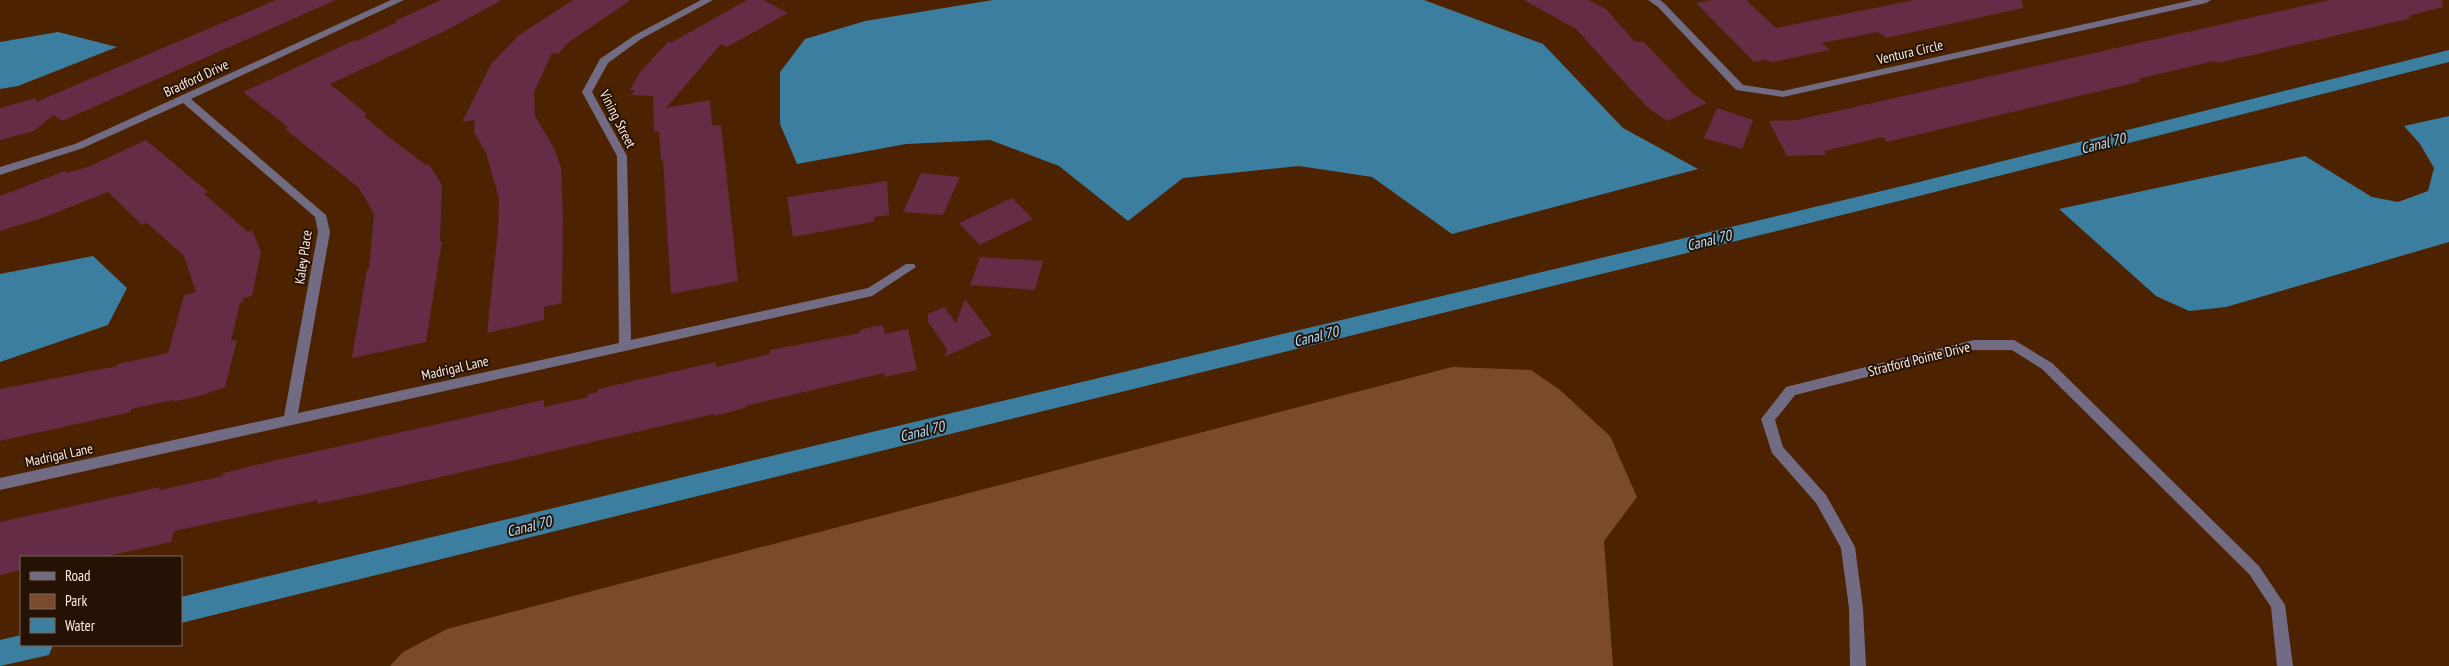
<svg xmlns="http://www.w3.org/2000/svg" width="2449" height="666" viewBox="0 0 2449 666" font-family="'PT Sans Narrow',sans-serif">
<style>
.green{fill:#7a4b2b}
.water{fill:#3b7ea0}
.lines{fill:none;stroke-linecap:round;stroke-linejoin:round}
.canal{fill:#3b7ea0;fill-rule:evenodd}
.building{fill:#642c45}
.street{fill:#716c84;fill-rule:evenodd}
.labels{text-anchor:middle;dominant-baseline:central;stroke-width:4;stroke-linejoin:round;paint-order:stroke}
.street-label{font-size:14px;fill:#fdece1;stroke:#261205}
.water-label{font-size:15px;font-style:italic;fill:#aae0fe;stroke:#261205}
</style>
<rect width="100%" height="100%" fill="#4d2200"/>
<path class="green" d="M1452,367L1531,370L1560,390L1610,436L1637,497L1604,541L1613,666H390L403,652L447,629Z"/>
<g class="water">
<path d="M993,0H1424L1543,44L1623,128L1698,169L1452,234L1372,177L1299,166L1183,178L1128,221L1059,166L990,140L906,144L797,164L780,124V72L805,39L865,21Z"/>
<path d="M58,32L117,47L18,86L0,89V42Z"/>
<path d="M2449,116V242L2226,307L2189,311L2156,296L2059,209L2305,156L2372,197L2398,202L2428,191L2434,168L2420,144L2404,126Z"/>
<path d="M93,256L127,288L108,325L0,362V274Z"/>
</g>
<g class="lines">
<g class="canal">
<path d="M2449,50V62L1915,197L181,623V597L1915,183Z"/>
<path d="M21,635V645H53L49,655L0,666V640Z"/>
</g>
</g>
<g class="building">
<path d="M276,0H336L62,121L53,115L34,131L0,140V108L36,98V102Z"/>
<path d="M441,0H502L445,31L330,84L367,114L364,116L390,138L426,165L429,164L442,185L440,242L442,241L426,342L352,358L367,269H369L374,214L359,188L285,129L288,127L243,92L355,40L357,41L397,22L395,21Z"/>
<path d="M573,0H631L569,42L558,54L552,53L534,92L535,116L555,150L561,168L563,217L562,303L544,307V320L487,333L498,230L499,198L486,153L474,132L475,120L462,122L491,64L519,35Z"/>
<path d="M747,0H764L788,13L727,47L721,44L666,108L710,100L712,126L721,125L738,281L671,294L663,159L661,160L659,131H654L653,96L631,95L635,90H630L640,72L668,42H672Z"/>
<path d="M1524,0H1588L1606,9L1634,41L1644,42L1692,93L1707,103L1667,121L1646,106L1576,29Z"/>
<path d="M1713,0H1746L1776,28L1914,0H2022L2023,8L1886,38L1878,32L1822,43L1830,50L1773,62L1764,60L1754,62L1696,3Z"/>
<path d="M2329,0H2442L2443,7L2408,16L2412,18L2218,63L2214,61L2138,79L2142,81L1887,142L1883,137L1824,151L1826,155L1787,156L1769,121L1797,120Z"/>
<path d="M1717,108L1753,120L1742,149L1704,138Z"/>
<path d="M146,140L208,192L204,194L248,232L252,230L261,252L252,296L244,298L243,302L240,303L231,341L237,340L225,387L200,396L172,402L173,400L131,409V412L0,441V389L117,366L118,364L168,353L184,295L196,292L184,256L147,223L142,225L108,192L45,217L0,231V196L65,171L66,173L88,167Z"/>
<path d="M921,173L960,177L943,215L903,212Z"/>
<path d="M887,181L889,215L875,217L873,222L793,237L787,197Z"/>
<path d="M1012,198L1033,219L980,245L959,223Z"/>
<path d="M980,257L1043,261L1035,290L970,285Z"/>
<path d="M965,299L992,335L944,357L947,349L928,322V314L944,307L956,323Z"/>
<path d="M875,326H883L885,334L908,329L917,370L885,377L884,373L745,406V408L714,416V414L384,490L317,504L318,500L174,531L171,542L104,557H21V570L0,575V522L160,487V490L223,476V473L264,463L544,400V407L588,397V394L598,392V389L716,362V367L770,354V350L860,333V330Z"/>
</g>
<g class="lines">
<g class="street">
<path d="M391,0H404L191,99L326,215L330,232L298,413L619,343L617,156L582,92L600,59L635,35L701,0H713L641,39L608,63L592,92L627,156L631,340L868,288L906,264H914L916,267L872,296L0,490V478L284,416L318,232L315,217L183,103L83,148L0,175V167L75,144Z"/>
<path d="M1648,0H1660L1664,3L1743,85L1783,91L2193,0H2211L2206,3L1783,97L1736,90L1658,7Z"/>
<path d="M1974,340H2014L2052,363L2259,566L2285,605L2293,666H2277L2271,607L2249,574L2042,369L2012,350H1974L1795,395L1775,420L1783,447L1826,495L1855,547L1863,608L1866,666H1850L1849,608L1841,548L1816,503L1772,453L1761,419L1786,387Z"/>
</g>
</g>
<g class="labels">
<g class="street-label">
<text transform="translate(1910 52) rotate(-13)">Ventura Circle</text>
<text transform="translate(196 78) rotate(-25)">Bradford Drive</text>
<text transform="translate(618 119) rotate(63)">Vining Street</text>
<text transform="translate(303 257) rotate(-82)">Kaley Place</text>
<text transform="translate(1919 359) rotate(-14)">Stratford Pointe Drive</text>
<text transform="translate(455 368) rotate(-13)">Madrigal Lane</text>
<text transform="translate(59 455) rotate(-12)">Madrigal Lane</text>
</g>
<g class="water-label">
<text transform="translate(2103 143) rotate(-14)">Canal 70</text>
<text transform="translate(1709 240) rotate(-14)">Canal 70</text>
<text transform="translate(1316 336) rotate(-14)">Canal 70</text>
<text transform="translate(922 431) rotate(-14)">Canal 70</text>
<text transform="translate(529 526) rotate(-14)">Canal 70</text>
</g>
</g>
<rect x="20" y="556" width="162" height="90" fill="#261205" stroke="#7c695d"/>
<rect x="30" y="572" width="25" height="8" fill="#716c84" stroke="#7c695d"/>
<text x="65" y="581" font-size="15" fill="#fdece1">Road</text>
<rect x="30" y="594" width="25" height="15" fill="#7a4b2b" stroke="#7c695d"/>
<text x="65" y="606" font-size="15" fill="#fdece1">Park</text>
<rect x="30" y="618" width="25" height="15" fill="#3b7ea0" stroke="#7c695d"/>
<text x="65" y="631" font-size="15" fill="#fdece1">Water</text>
</svg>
